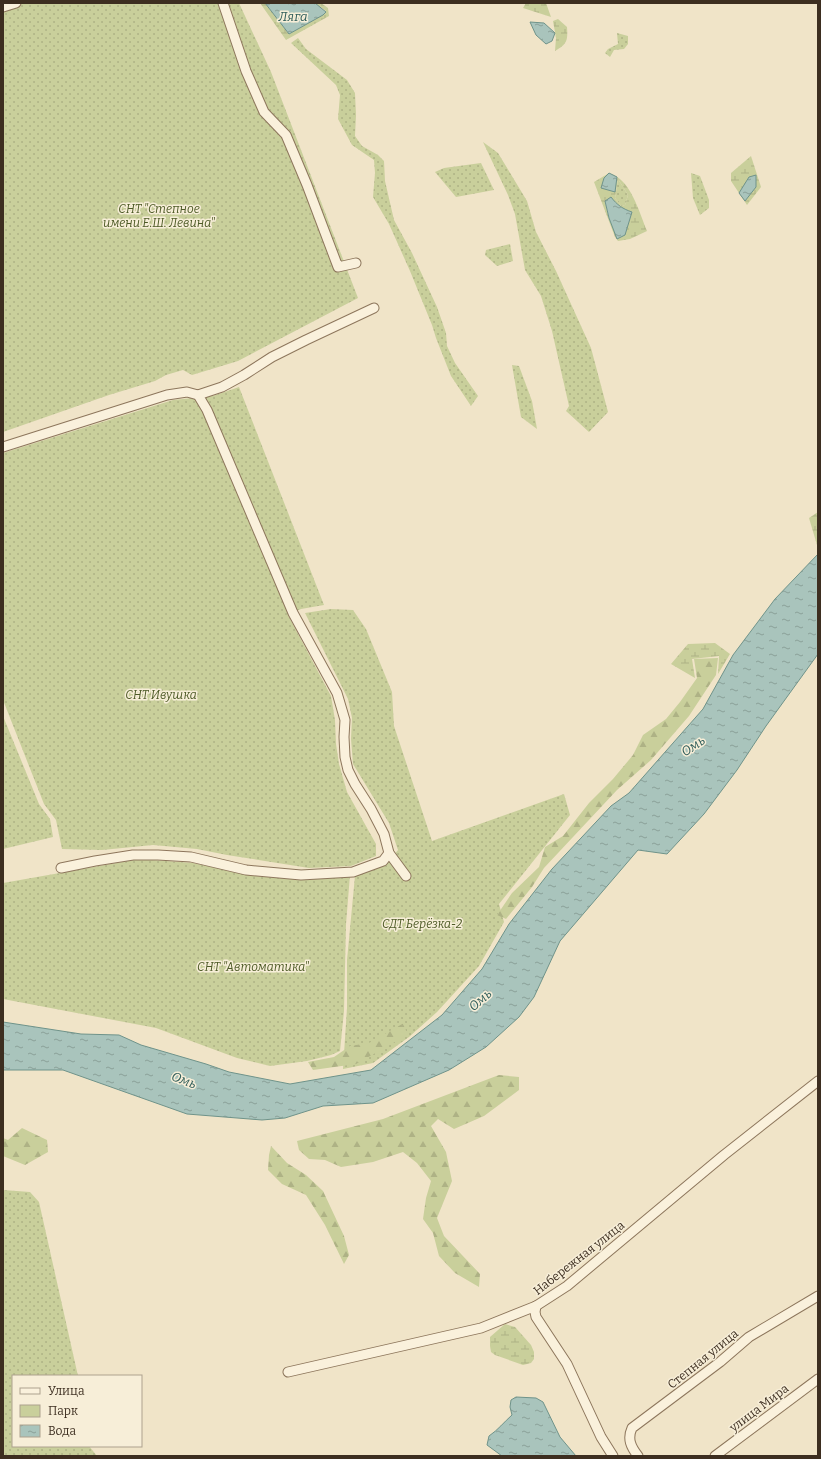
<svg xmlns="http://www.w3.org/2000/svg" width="821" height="1459" viewBox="0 0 821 1459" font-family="Bitter,serif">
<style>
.green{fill:url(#green-dots)}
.forest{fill:url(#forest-firs)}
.wetland{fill:url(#wetland-marsh);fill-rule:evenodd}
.water{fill:url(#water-ripples);stroke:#6f938a}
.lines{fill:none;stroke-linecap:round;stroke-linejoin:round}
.minor-casing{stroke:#8d765c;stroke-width:11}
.minor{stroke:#faf1dc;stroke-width:9}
.labels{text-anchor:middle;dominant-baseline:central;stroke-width:3;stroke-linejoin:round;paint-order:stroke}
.park-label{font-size:12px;font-style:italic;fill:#4d5a26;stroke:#f7eed8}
.street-label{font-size:12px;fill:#3d2e20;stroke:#f7eed8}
.water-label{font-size:13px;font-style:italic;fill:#2f5d5a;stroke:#f7eed8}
</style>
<defs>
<pattern id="green-dots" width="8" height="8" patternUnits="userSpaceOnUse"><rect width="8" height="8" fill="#c9cf9b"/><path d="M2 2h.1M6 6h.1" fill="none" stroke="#aeb285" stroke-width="1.8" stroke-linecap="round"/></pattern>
<pattern id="forest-firs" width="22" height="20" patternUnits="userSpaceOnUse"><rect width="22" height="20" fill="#c9cf9b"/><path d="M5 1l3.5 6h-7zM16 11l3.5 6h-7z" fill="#aeb285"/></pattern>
<pattern id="wetland-marsh" width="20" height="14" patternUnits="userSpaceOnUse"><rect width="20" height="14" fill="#c9cf9b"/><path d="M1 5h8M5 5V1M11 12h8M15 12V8" fill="none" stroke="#aeb285"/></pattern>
<pattern id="water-ripples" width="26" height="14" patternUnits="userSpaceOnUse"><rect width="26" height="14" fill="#a9c4bc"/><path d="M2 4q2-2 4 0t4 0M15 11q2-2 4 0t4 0" fill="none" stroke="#8ba098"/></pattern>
</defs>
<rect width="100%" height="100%" fill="#f0e4c8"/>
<g class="green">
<path d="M3,3H239L271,72L358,298L238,361L192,375L183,370L166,375L155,381L109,395L3,432Z"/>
<path d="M617,33L628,36V44L624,49L614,50L610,57L605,53L608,49L618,44Z"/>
<path d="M298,38L306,49L347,80L355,93L356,115L355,136L362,146L378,155L384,161L385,181L394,220L412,253L437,307L446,333L447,346L455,363L478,396L471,406L451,376L436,338L432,325L410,271L389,224L373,197L375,173L374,160L352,145L338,119L340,95L336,85L291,43Z"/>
<path d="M483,142L498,153L527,201L536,232L556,271L591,348L608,412L589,432L566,411L569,406L552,331L541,296L525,270L515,214L508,195Z"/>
<path d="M481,163L494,190L456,197L435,172L444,168Z"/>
<path d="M691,173L700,176L709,200V208L700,215L693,198Z"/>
<path d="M618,179L628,195L625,205L621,206L615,198Z"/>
<path d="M510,244L513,261L497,266L485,255L486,250Z"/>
<path d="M512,365L519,366L532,401L537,429L521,417Z"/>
<path d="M239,387L324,605L301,609L288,615L331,696L335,720L336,744L339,764L347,792L376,844V856L351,866L309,868L227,855L197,849L153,845L102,850L62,849L56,820L44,804L3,700V453L173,400L213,396Z"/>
<path d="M331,609L353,610L366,629L392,692L394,726L432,841L564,794L570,815L499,904L504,922L479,966L437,1012L409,1037L373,1063L343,1069L347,1008V960L355,876L387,863L398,850L389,823L353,764L351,739L352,718L348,699L305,613Z"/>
<path d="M3,716L39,804L50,819L53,837L3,849Z"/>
<path d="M139,859L193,863L255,876L306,880L350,875L346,924L344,1011L340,1051L331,1055L307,1061L270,1066L237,1058L156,1028L3,999V883Z"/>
<path d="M3,1190L30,1192L39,1202L78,1376H13V1446H89L97,1456H3Z"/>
</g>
<g class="forest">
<path d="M718,658L716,675L689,716L651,760L617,790L544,868L532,887L506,919L497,915L512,893L539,867L545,847L563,836L589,803L613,779L633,755L643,735L666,719L680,702L697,678L694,659Z"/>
<path d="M404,1023L407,1035L356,1064L313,1070L308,1062L334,1057L350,1046L369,1043Z"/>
<path d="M499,1075L519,1077V1090L484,1116L454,1129L438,1119L431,1126L446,1152L452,1181L437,1218L444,1236L480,1274L479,1287L455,1273L439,1256L433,1233L423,1219L426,1198L431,1181L417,1163L403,1152L373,1162L341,1167L325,1160L309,1159L299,1150L297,1141L383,1119Z"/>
<path d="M22,1128L47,1140L48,1152L25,1165L3,1156V1138L8,1140Z"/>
<path d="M271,1146L287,1163L306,1175L323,1191L344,1236L349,1255L344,1264L325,1225L306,1195L282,1184L268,1170L269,1155Z"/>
</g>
<g class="wetland">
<path d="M260,3H265L289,34L326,11L315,3H321L328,8L329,16L286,40Z"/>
<path d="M526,3H546L551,17L523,8Z"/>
<path d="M558,19L567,27C568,41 567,44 555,51L556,38L553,21Z"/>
<path d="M751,156L761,187L747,205L731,181V173Z"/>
<path d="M609,173C631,179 639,212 647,231L630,239L618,241L615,237L594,182ZM618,179L628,195L625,205L621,206L615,198ZM605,201L616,203L624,210L632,212L609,218Z"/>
<path d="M818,512V544L817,545L809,518Z"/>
<path d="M715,643L730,654L718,674L719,656L692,659L695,678L671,664L688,644Z"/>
<path d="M505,1324L515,1327L531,1345L534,1352V1359L531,1363L523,1365L495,1355L491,1352L490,1346V1337Z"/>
</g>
<g class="water">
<path d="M265,3H315L326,12L323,15L289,34Z"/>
<path d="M530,22L544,23L555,33L552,41L546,44L536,35Z"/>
<path d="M609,173L617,177L615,192L601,188L604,178Z"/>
<path d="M756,175V187L745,201L739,193L749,177Z"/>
<path d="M611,197C617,205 623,209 632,212L625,235L617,239L609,218L605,201Z"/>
<path d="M818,554V654L766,726L737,770L704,814L667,854L638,850L560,941L534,997L519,1017L486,1047L449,1070L373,1103L323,1106L285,1118L262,1120L187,1114L63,1070H3V1022L81,1034L119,1035L141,1045L206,1064L229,1072L290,1084L371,1070L442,1015L482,969L509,924L552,869L611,806L629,793L703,709L733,655L775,599Z"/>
<path d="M516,1397L536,1398L543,1402L560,1437L576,1456H502L487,1445L489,1436C498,1430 504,1422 512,1415L510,1407L511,1400Z"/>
</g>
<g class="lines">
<defs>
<g id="minor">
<path d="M223,3L246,71L264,112L286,135L307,185L338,267L356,263"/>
<path d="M3,7L16,3"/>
<path d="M198,395L207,410L293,613L337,693L345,720L344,737L345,757L348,770L355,784L371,809L384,834L389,853L406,876"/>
<path d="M3,447L167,395L187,392L198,395L222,387L244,375L272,357L306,340L374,308"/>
<path d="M61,868L95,861L133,855H158L191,857L246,870L301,875L353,872L383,861L389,853"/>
<path d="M536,1306L535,1312L536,1317L567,1364L601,1437L613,1456"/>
<path d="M288,1372L481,1328L536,1306L567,1286L724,1155L818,1081"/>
<path d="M638,1456C631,1447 627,1439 632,1428L720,1362L749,1337L818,1296"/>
<path d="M715,1456L818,1379"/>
</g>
</defs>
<use href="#minor" class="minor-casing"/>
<use href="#minor" class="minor"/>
</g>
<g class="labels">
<g class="park-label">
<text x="159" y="209">СНТ "Степное<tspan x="159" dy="14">имени Е.Ш. Левина"</tspan></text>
<text x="161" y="695">СНТ Ивушка</text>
<text x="422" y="924">СДТ Берёзка-2</text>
<text x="253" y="967">СНТ "Автоматика"</text>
</g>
<g class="street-label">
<text transform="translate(579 1258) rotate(-38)">Набережная улица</text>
<text transform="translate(703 1359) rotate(-39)">Степная улица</text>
<text transform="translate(759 1408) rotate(-37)">улица Мира</text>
</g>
<g class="water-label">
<text x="293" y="16">Ляга</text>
<text transform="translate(693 746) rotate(-34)">Омь</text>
<text transform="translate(480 1000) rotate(-41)">Омь</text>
<text transform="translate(184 1080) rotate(21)">Омь</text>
</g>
</g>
<rect width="821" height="1459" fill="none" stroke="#3d2e20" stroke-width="8"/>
<rect x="12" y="1375" width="130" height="72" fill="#f7eed8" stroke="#ada18e"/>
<rect x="20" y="1388" width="20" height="6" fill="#faf1dc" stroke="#ada18e"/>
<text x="48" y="1395" font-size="12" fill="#3d2e20">Улица</text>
<rect x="20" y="1405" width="20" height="12" fill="#c9cf9b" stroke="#ada18e"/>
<text x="48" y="1415" font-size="12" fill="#3d2e20">Парк</text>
<rect x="20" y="1425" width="20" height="12" fill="url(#water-ripples)" stroke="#ada18e"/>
<text x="48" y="1435" font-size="12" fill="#3d2e20">Вода</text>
</svg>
